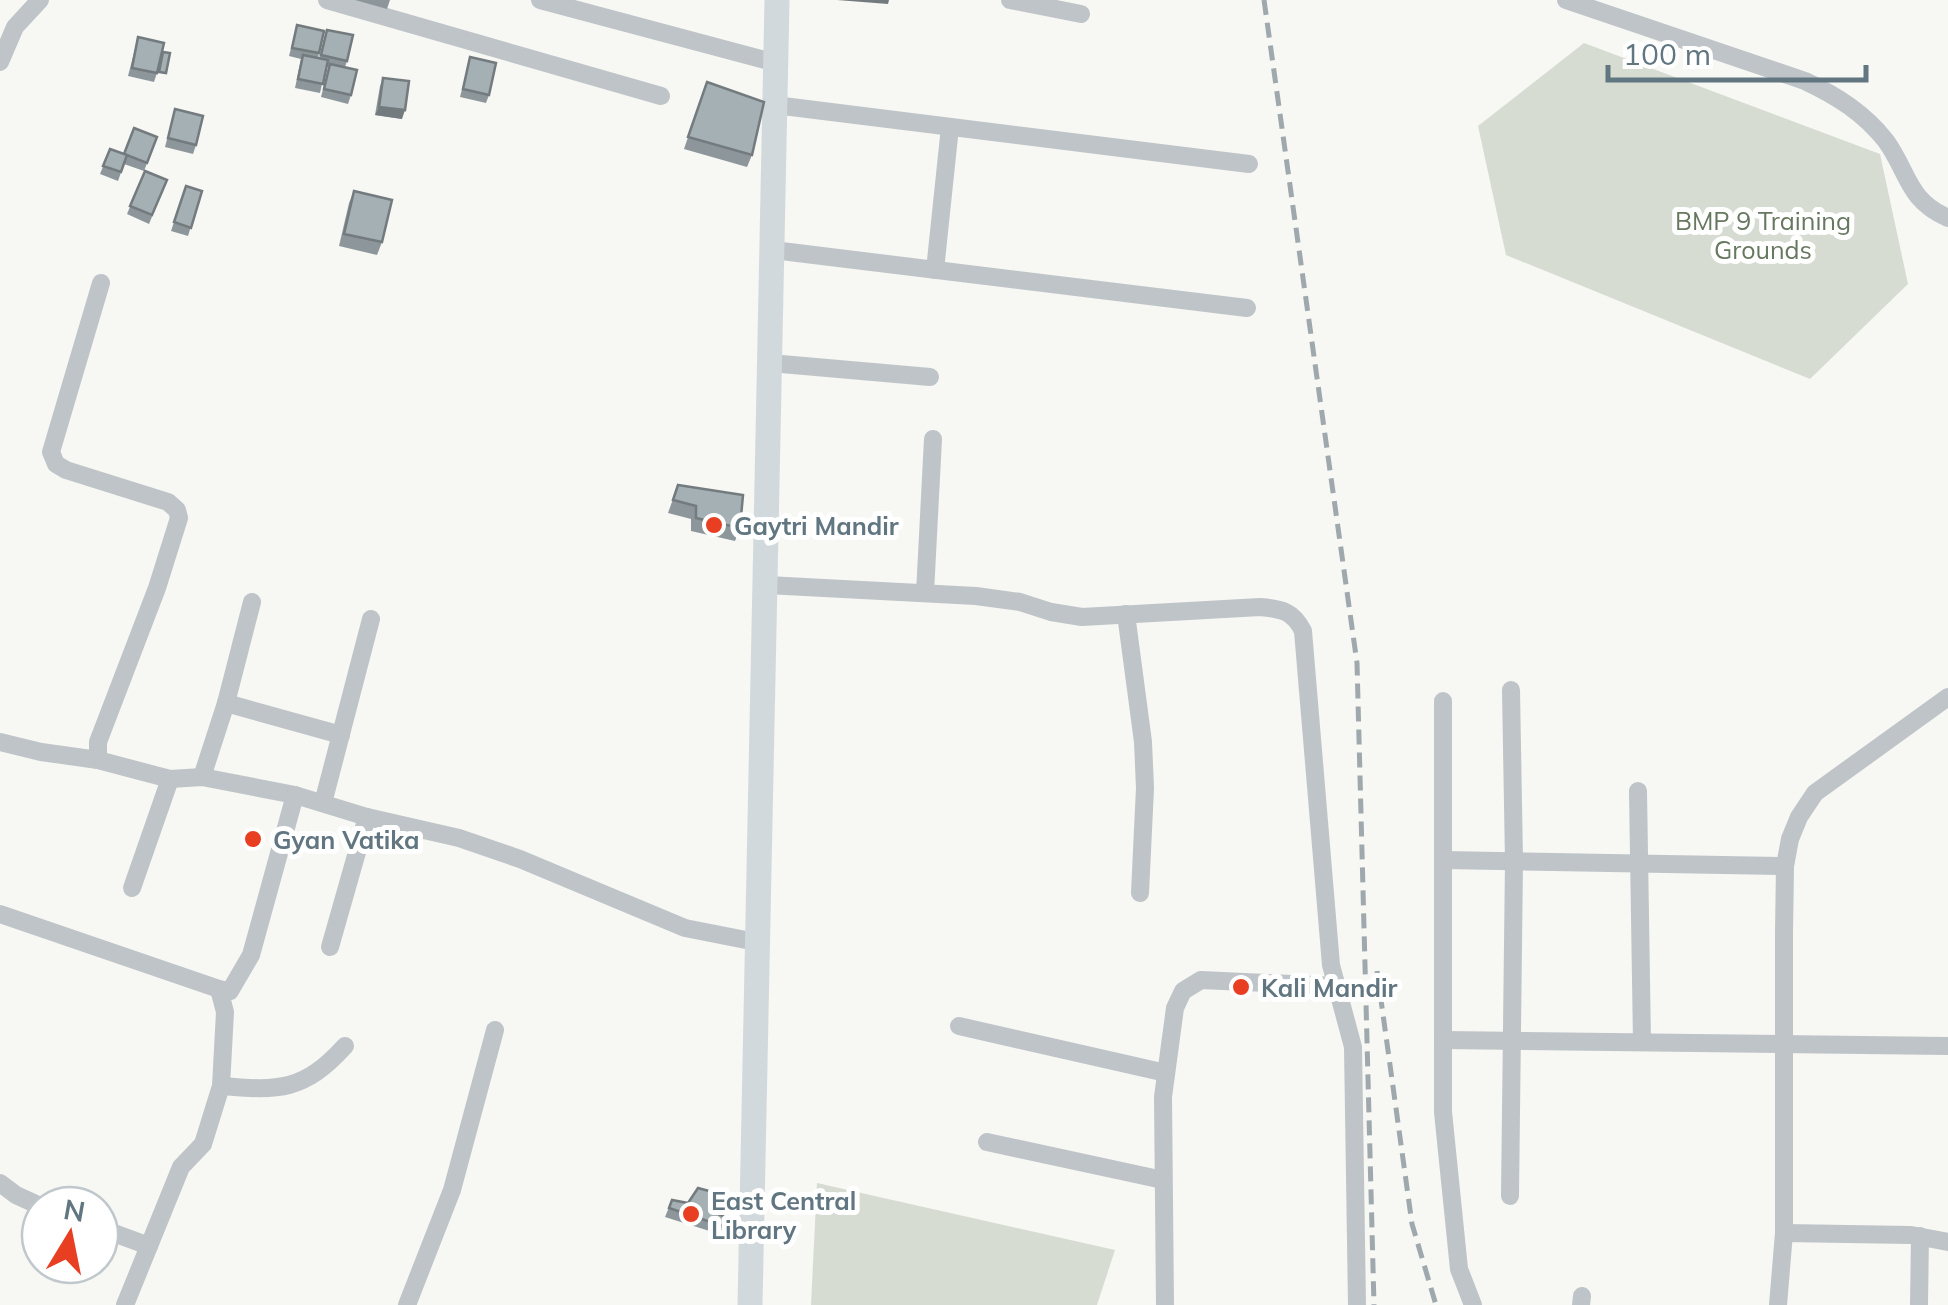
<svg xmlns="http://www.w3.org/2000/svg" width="1948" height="1305" viewBox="0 0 1948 1305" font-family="Mulish,sans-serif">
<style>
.green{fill:#d7dcd3}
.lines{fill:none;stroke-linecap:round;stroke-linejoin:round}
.minor{stroke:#bec4c7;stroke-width:18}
.secondary{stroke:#d2d9dc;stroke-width:25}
.rail{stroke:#9fa8ad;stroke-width:5;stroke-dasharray:15 8;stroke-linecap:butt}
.wall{fill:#8d979b}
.shaded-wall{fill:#737b7e}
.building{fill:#a4b0b4;stroke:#737b7e;stroke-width:2.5}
.poi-dot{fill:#e83f23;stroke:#fff;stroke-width:4}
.labels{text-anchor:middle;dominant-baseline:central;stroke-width:10;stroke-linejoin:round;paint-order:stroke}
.park-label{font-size:25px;fill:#677860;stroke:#fff}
.poi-label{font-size:25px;font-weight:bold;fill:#617680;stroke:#fff;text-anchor:start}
</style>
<rect width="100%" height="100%" fill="#f7f7f4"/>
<g class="green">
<path d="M1584,43L1880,154L1908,284L1810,379L1506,255L1478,126Z"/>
<path d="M817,1183L1115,1250L1097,1305H811Z"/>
</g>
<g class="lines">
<g class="minor">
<path d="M327,0L661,96"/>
<path d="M540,0L776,63"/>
<path d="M1010,0L1081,14"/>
<path d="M1566,0L1805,81C1837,96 1864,113 1886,141C1909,173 1907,200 1948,218"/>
<path d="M0,62L15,27L40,0"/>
<path d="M775,105L1249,164"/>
<path d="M773,250L1247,308"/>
<path d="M935,270L950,127"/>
<path d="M101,283L51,452L56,464L66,470L168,502L177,510L179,518L157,588L98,742V760L170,779L202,777L295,795"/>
<path d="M770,363L930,377"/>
<path d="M767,585L976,596L1020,602L1051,612L1082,617L1260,607C1282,609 1293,611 1303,631L1331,965L1353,1047L1357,1305"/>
<path d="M925,593L933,439"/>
<path d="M1126,614L1143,742L1145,788L1140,893"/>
<path d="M1443,701V1112L1459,1269L1473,1305"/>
<path d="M226,703L341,735"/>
<path d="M0,742L41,752L98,760"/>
<path d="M202,777L226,703L252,602"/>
<path d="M1638,791L1642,1042"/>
<path d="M323,803L371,619"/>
<path d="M1444,860L1785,866"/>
<path d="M132,888L170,779"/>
<path d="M0,914L219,989"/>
<path d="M330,947L367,817"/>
<path d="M959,1026L1166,1073"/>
<path d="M1443,1040L1948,1046"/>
<path d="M221,1086C280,1091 304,1091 345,1046"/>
<path d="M987,1142L1163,1180"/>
<path d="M0,1183L16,1195L40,1206"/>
<path d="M1510,1196L1514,861L1511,690"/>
<path d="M100,1228L149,1246"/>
<path d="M1784,1233L1911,1235L1948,1242"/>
<path d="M125,1305L181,1167L203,1144L221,1086L225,1012L219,989L230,991L251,955L295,795L367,817L459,838L520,859L685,928L756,942"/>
<path d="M407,1305L452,1190L495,1030"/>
<path d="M1165,1305L1163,1097L1175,1008L1183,991L1201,980L1336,986"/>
<path d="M1581,1305L1582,1296"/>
<path d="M1778,1305L1784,1233V933L1785,866L1790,839L1799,817L1815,793L1948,697"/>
<path d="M1919,1305L1920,1236"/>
</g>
<path class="secondary" d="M750,1305L777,0"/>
<g class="rail">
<path d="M1264,0L1357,663L1374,1305"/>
<path d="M1377,971L1412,1224L1436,1305"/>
</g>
</g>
<g class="wall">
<path d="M355,0H390L387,9Z"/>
<path d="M297,25L319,53L318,58H319L327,30L347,61L345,67L351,95L348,104L321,97L329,66H326L320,93L295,88L301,59L289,56Z"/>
<path d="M138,37L157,73L154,82L128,76Z"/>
<path d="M470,57L489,95L486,103L460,97Z"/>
<path d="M383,78L402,119L375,115L380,86Z"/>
<path d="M707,82L752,155L747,167L684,149Z"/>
<path d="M175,109L196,145L193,154L165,147Z"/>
<path d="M157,137L144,171L124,164L118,181L100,174L110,149L124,154Z"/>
<path d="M145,171L167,180L149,224L127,214Z"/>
<path d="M186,186L202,191L188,236L171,231Z"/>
<path d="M354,191L382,242L377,255L339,246L349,203Z"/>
<path d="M678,485L740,528L735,541L691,531V519L668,513Z"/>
<path d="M672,1200L718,1214L724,1226L719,1234L665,1217Z"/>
</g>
<g class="shaded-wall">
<path d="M837,0H889L888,4Z"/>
<path d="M379,107L405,110L402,119L375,115Z"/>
</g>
<g class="building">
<path d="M297,25L324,31L319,53L292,48Z"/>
<path d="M327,30L353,35L347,61L321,55Z"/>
<path d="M138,37L164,43L157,73L132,68Z"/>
<path d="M163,52L170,53L166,73L159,72Z"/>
<path d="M303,55L328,60L323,84L298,79Z"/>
<path d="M470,57L496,63L489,95L463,89Z"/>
<path d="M330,64L357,70L351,95L324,89Z"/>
<path d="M383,78L409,81L405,110L379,107Z"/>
<path d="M707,82L764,102L752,155L688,137Z"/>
<path d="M175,109L203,116L196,145L168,138Z"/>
<path d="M134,128L157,137L147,163L124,154Z"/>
<path d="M110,149L127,155L121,172L103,166Z"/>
<path d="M145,171L167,180L152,215L130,206Z"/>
<path d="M186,186L202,191L191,228L174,222Z"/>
<path d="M354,191L392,200L382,242L344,234Z"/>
<path d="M678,485L743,495L740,528L696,518V506L673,500Z"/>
<path d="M698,1188L720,1194L718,1214L728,1218L722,1226L669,1208L672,1200L688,1203Z"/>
</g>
<g class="poi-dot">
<circle cx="714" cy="525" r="10"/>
<circle cx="253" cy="839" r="10"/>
<circle cx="1241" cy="987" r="10"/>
<circle cx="691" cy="1214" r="10"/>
</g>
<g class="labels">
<g class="park-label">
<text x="1763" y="220">BMP 9 Training<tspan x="1763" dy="29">Grounds</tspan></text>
</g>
<g class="poi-label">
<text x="734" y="525">Gaytri Mandir</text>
<text x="273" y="839">Gyan Vatika</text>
<text x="1261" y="987">Kali Mandir</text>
<text x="711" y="1200">East Central<tspan x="711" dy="29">Library</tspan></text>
</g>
</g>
<g transform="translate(70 1235) rotate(10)"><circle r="48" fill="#ffffff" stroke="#c0c8cc" stroke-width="2.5"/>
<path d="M0-8L18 38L0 25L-18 38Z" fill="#e83f23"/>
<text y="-15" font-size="28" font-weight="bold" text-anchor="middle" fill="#617680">N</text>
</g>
<path d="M1608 65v15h258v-15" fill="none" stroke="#617680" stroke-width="5"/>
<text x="1623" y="65" font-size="30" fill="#617680" stroke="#ffffff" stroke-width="8" paint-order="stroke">100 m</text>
</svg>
